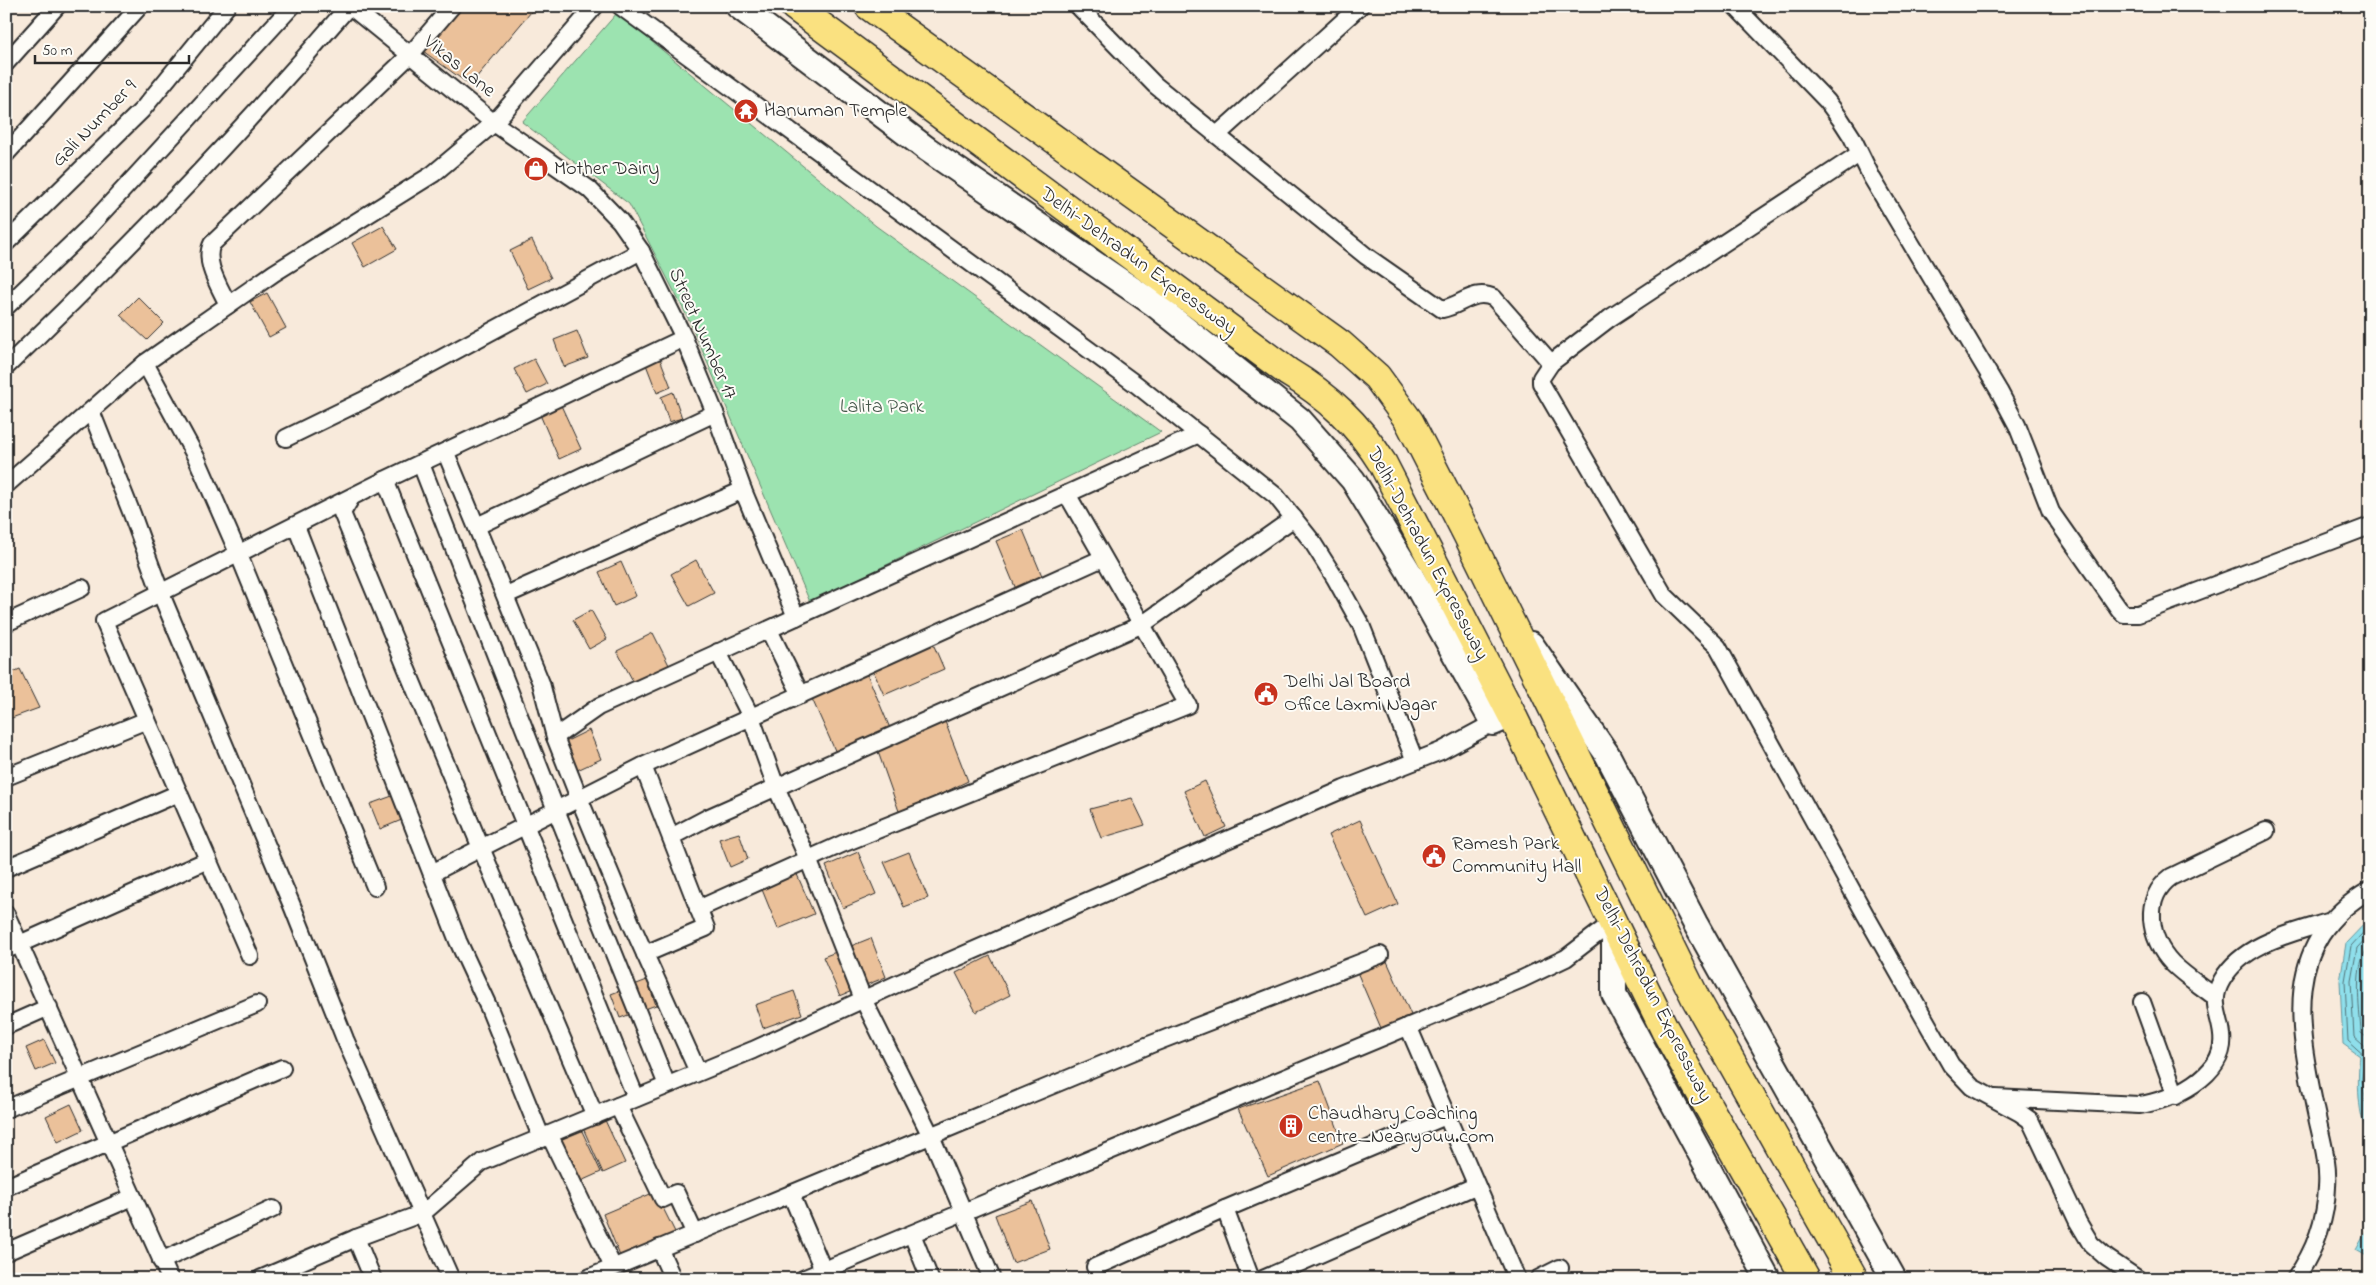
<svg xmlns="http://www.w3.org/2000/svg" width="2376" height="1285" viewBox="0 0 2376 1285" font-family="'Indie Flower',sans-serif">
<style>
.green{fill:#9ce3b0;stroke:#64876e}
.water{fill:#8fdfeb;stroke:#67979e}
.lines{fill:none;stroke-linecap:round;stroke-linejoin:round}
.shore{stroke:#537378;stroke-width:1}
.building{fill:#ebc19a;stroke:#2b2b2b}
.street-casing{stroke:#2b2b2b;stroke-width:20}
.secondary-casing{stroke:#2b2b2b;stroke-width:28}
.highway-casing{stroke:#2b2b2b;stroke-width:31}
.street{stroke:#fdfcf7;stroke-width:16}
.secondary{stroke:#fdfcf7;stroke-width:24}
.highway{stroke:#fae180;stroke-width:28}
.labels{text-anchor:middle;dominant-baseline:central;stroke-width:4;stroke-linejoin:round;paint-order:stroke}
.street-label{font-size:20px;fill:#2b2b2b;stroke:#fdfcf7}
.poi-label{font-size:20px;fill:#2b2b2b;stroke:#fdfcf7;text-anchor:start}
.park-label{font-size:20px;fill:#47594c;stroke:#fdfcf7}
</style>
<rect width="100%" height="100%" fill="#f8eadb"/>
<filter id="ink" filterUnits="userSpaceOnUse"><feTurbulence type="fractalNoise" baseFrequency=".02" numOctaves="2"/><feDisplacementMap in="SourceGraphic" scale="10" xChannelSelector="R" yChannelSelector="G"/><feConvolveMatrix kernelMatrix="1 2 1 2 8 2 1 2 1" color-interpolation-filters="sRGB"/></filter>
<g filter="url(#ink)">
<path class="green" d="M617,13L876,226L1161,432L810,602L690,322L629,204L522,122Z"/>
<g class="water">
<path d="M2370,918V1137C2357,1119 2357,1078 2360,1056L2343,1044L2340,981L2346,943Z"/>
<path d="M2370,1224V1258L2356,1250Z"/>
</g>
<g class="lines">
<g class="shore">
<path d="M2370,925L2351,946L2345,981L2348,1041L2365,1056L2362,1079L2370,1129"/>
<path d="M2370,934L2357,948L2351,981L2354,1037L2370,1051"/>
<path d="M2370,945C2352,964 2360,1009 2361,1033L2370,1040"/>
</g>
</g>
<g class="building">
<path d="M456,6H536L470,85L420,49Z"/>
<path d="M383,226L397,249L365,267L352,243Z"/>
<path d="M532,240L551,278L528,289L510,251Z"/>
<path d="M267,293L286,328L269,337L250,302Z"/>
<path d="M138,297L164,323L147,340L120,315Z"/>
<path d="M577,331L588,358L564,367L554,340Z"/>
<path d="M659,356L671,387L657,393L645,362Z"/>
<path d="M534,359L547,384L527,394L514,369Z"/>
<path d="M673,392L682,418L669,422L661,397Z"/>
<path d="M559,401L581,449L559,459L538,410Z"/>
<path d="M1023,530L1045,583L1018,594L996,541Z"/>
<path d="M696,560L714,593L689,606L671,574Z"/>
<path d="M621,562L636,596L614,606L599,572Z"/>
<path d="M591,610L607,639L589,649L573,620Z"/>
<path d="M653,633L669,665L634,683L617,651Z"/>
<path d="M931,639L944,669L884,695L871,666Z"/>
<path d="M20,669L39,708L6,720V675Z"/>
<path d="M865,669L892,733L837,755L809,692Z"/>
<path d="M944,719L968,781L900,814L877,749Z"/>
<path d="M589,730L601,759L571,773L561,744Z"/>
<path d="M1205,781L1226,827L1205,837L1184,791Z"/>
<path d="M395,795L404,819L380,829L370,804Z"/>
<path d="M1132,798L1145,825L1101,838L1090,809Z"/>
<path d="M1360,820L1398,904L1367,918L1328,835Z"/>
<path d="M739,833L748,859L730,867L719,839Z"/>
<path d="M858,852L876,894L843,908L826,866Z"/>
<path d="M909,852L928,898L904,907L884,862Z"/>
<path d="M796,872L814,914L778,929L761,887Z"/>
<path d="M871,938L886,977L866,985L851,946Z"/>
<path d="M841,950L857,989L840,996L823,957Z"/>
<path d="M990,956L1010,995L976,1012L956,973Z"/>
<path d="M1386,959L1411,1015L1381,1028L1357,972Z"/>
<path d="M647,980L656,1005L620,1018L611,994Z"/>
<path d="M794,991L802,1014L763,1028L755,1005Z"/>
<path d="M44,1040L55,1063L36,1071L26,1048Z"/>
<path d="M1320,1081L1343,1143L1268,1176L1238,1109Z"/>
<path d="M71,1104L83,1130L58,1142L46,1116Z"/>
<path d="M604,1118L625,1163L603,1173L583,1128Z"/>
<path d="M581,1129L601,1172L581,1181L561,1138Z"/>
<path d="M655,1192L676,1234L620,1256L603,1214Z"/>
<path d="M1032,1201L1050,1249L1013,1263L995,1215Z"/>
</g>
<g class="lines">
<defs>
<g id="street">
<path d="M350,6L494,123L589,189L620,221L641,251L684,338L715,413L743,490L796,617"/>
<path d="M620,6L1137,385L1276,496L1311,540L1335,578L1361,625L1415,761"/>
<path d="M1078,6L1155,85L1366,256L1442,309C1461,306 1474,288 1494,298L1551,363"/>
<path d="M1735,6L1827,101L1841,120L1852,137L1872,178L1999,391L2017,425L2051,512L2119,609L2124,614H2138L2370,526"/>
<path d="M6,63L57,6"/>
<path d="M1217,135L1360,6"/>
<path d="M6,154L140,6"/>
<path d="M1859,154L1610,318L1551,363L1541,378V383L1664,595L1718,647L1865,914L1951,1065L1972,1087L2020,1113L2030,1120L2078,1222L2091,1244L2107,1258L2138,1279"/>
<path d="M6,243L142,110L227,6"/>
<path d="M228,305C220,287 203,262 212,244L410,55L452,6"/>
<path d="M6,307L87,229L292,6"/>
<path d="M145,363L197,459L239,555L375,887"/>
<path d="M6,367C126,252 241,132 349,6"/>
<path d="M91,411L132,514L161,594L293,908L345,1039L451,1279"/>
<path d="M286,438L362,401L641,251"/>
<path d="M446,453L541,683L555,737L579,798L631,923L698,1072"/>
<path d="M421,464L556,810L667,1085"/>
<path d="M385,480L636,1098"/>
<path d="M6,485L145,363L274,273L433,174L494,123L595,6"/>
<path d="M351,498L342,513L481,848L643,766L1103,558"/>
<path d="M296,526L458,941L489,1008L542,1139"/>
<path d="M477,526L715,413"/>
<path d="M506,595L743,490"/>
<path d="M6,623L82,588"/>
<path d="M769,630L801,695"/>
<path d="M718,652L751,717L776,787L808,859L863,999L931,1136L992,1279"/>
<path d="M555,737L598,707L1199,434"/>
<path d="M643,766L706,928L645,954"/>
<path d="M6,777L147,720"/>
<path d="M671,837L707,818L1143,624L1294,518"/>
<path d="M6,868L179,793"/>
<path d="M432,873L481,848L595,1116"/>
<path d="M698,909L842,844L1188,705L1067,494"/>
<path d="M6,914L170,1279"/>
<path d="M6,950L208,860"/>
<path d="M250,956L104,621L385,480L684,338"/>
<path d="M2215,997C2201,986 2185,976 2172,963C2149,939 2142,898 2171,877L2266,831"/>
<path d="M2142,1002L2176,1096"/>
<path d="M6,1026L49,1007"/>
<path d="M1408,1026L1517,1279"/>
<path d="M1995,1098L2139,1105C2170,1101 2227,1076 2222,1035C2220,1014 2209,1002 2222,980C2243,943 2293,933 2331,921"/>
<path d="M618,1106L663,1199L676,1193L695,1234"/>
<path d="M6,1109L257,1004"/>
<path d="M550,1136L613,1267"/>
<path d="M6,1187L282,1068"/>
<path d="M791,1194L827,1279"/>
<path d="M1225,1209L1251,1279"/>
<path d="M912,1234L930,1279"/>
<path d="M356,1238L373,1279"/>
<path d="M659,1248L673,1279"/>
<path d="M6,1252L133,1197"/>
<path d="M161,1261L273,1209"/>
<path d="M1095,1267L1225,1209L1446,1116"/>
<path d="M260,1279L356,1238L423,1213L482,1162L753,1050L899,983L1344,789L1441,751L1493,723"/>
<path d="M586,1279L1149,1045L1380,955"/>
<path d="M803,1279L1522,979L1566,958L1614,921"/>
<path d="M1263,1279L1475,1186"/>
<path d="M1538,1279L1560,1268"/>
<path d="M2295,1279C2314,1252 2326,1221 2327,1187C2329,1162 2321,1137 2316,1113C2298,1026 2280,942 2370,890"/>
</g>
<g id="secondary">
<path d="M738,6L927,149L1154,304L1300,420L1353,480L1408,570L1493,723L1512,715"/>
<path d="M1531,644L1607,754L1695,923L1894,1279"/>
<path d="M1614,924V994L1768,1279"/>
</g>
<g id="highway">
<path d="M794,6L1288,372C1328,396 1358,424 1383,464L1512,715L1665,1030L1806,1279"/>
<path d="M869,6L1340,344L1377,377L1409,421L1467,534L1696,999L1854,1279"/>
</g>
</defs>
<use href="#street" class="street-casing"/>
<use href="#secondary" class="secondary-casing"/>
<use href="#highway" class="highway-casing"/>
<use href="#street" class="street"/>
<use href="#secondary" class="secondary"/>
<use href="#highway" class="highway"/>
</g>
</g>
<defs>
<symbol id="temple-disc" viewBox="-11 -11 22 22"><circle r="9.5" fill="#c8321e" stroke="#fdfcf7"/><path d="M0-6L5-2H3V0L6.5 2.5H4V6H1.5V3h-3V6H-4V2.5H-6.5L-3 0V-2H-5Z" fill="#fff"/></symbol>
<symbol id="shop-disc" viewBox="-11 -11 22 22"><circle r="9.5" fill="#c8321e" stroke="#fdfcf7"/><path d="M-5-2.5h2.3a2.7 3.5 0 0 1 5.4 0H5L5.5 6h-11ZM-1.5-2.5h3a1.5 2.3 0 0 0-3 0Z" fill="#fff"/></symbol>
<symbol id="civic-disc" viewBox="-11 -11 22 22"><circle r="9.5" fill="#c8321e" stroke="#fdfcf7"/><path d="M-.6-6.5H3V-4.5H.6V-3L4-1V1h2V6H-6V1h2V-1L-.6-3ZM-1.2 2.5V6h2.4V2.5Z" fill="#fff"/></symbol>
<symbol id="building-disc" viewBox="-11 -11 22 22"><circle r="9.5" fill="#c8321e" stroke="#fdfcf7"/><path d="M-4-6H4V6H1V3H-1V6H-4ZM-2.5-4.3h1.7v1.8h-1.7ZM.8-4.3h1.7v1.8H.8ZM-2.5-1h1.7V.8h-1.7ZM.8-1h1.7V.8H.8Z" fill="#fff"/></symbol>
</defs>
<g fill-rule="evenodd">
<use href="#temple-disc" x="732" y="97" width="28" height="28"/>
<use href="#shop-disc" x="522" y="155" width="28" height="28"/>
<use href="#civic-disc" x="1252" y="680" width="28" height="28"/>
<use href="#civic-disc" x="1420" y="842" width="28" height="28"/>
<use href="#building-disc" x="1277" y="1112" width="28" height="28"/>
</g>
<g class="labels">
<g class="street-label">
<text transform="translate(459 67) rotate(39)">Vikas Lane</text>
<text transform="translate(95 124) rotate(-46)">Gali Number 9</text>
<text transform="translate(1138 262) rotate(36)">Delhi-Dehradun Expressway</text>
<text transform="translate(702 334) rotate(66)">Street Number 17</text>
<text transform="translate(1427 554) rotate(62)">Delhi-Dehradun Expressway</text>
<text transform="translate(1652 995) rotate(63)">Delhi-Dehradun Expressway</text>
</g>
<g class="poi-label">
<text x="764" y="111">Hanuman Temple</text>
<text x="554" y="169">Mother Dairy</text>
<text x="1284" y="682">Delhi Jal Board<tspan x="1284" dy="23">Office Laxmi Nagar</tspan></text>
<text x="1452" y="844">Ramesh Park<tspan x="1452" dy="23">Community Hall</tspan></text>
<text x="1308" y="1114">Chaudhary Coaching<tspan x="1308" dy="23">centre_Nearyouu.com</tspan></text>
</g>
<g class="park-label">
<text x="882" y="407">Lalita Park</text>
</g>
</g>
<rect width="2376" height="1285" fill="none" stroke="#fdfcf7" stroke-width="25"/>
<rect x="12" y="12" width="2351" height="1260" fill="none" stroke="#2b2b2b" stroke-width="2" filter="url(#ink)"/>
<path d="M35 55v8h154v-8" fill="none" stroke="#2b2b2b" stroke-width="2.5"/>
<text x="42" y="55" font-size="15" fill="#2b2b2b" stroke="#fdfcf7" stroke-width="4" paint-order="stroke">50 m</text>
</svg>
